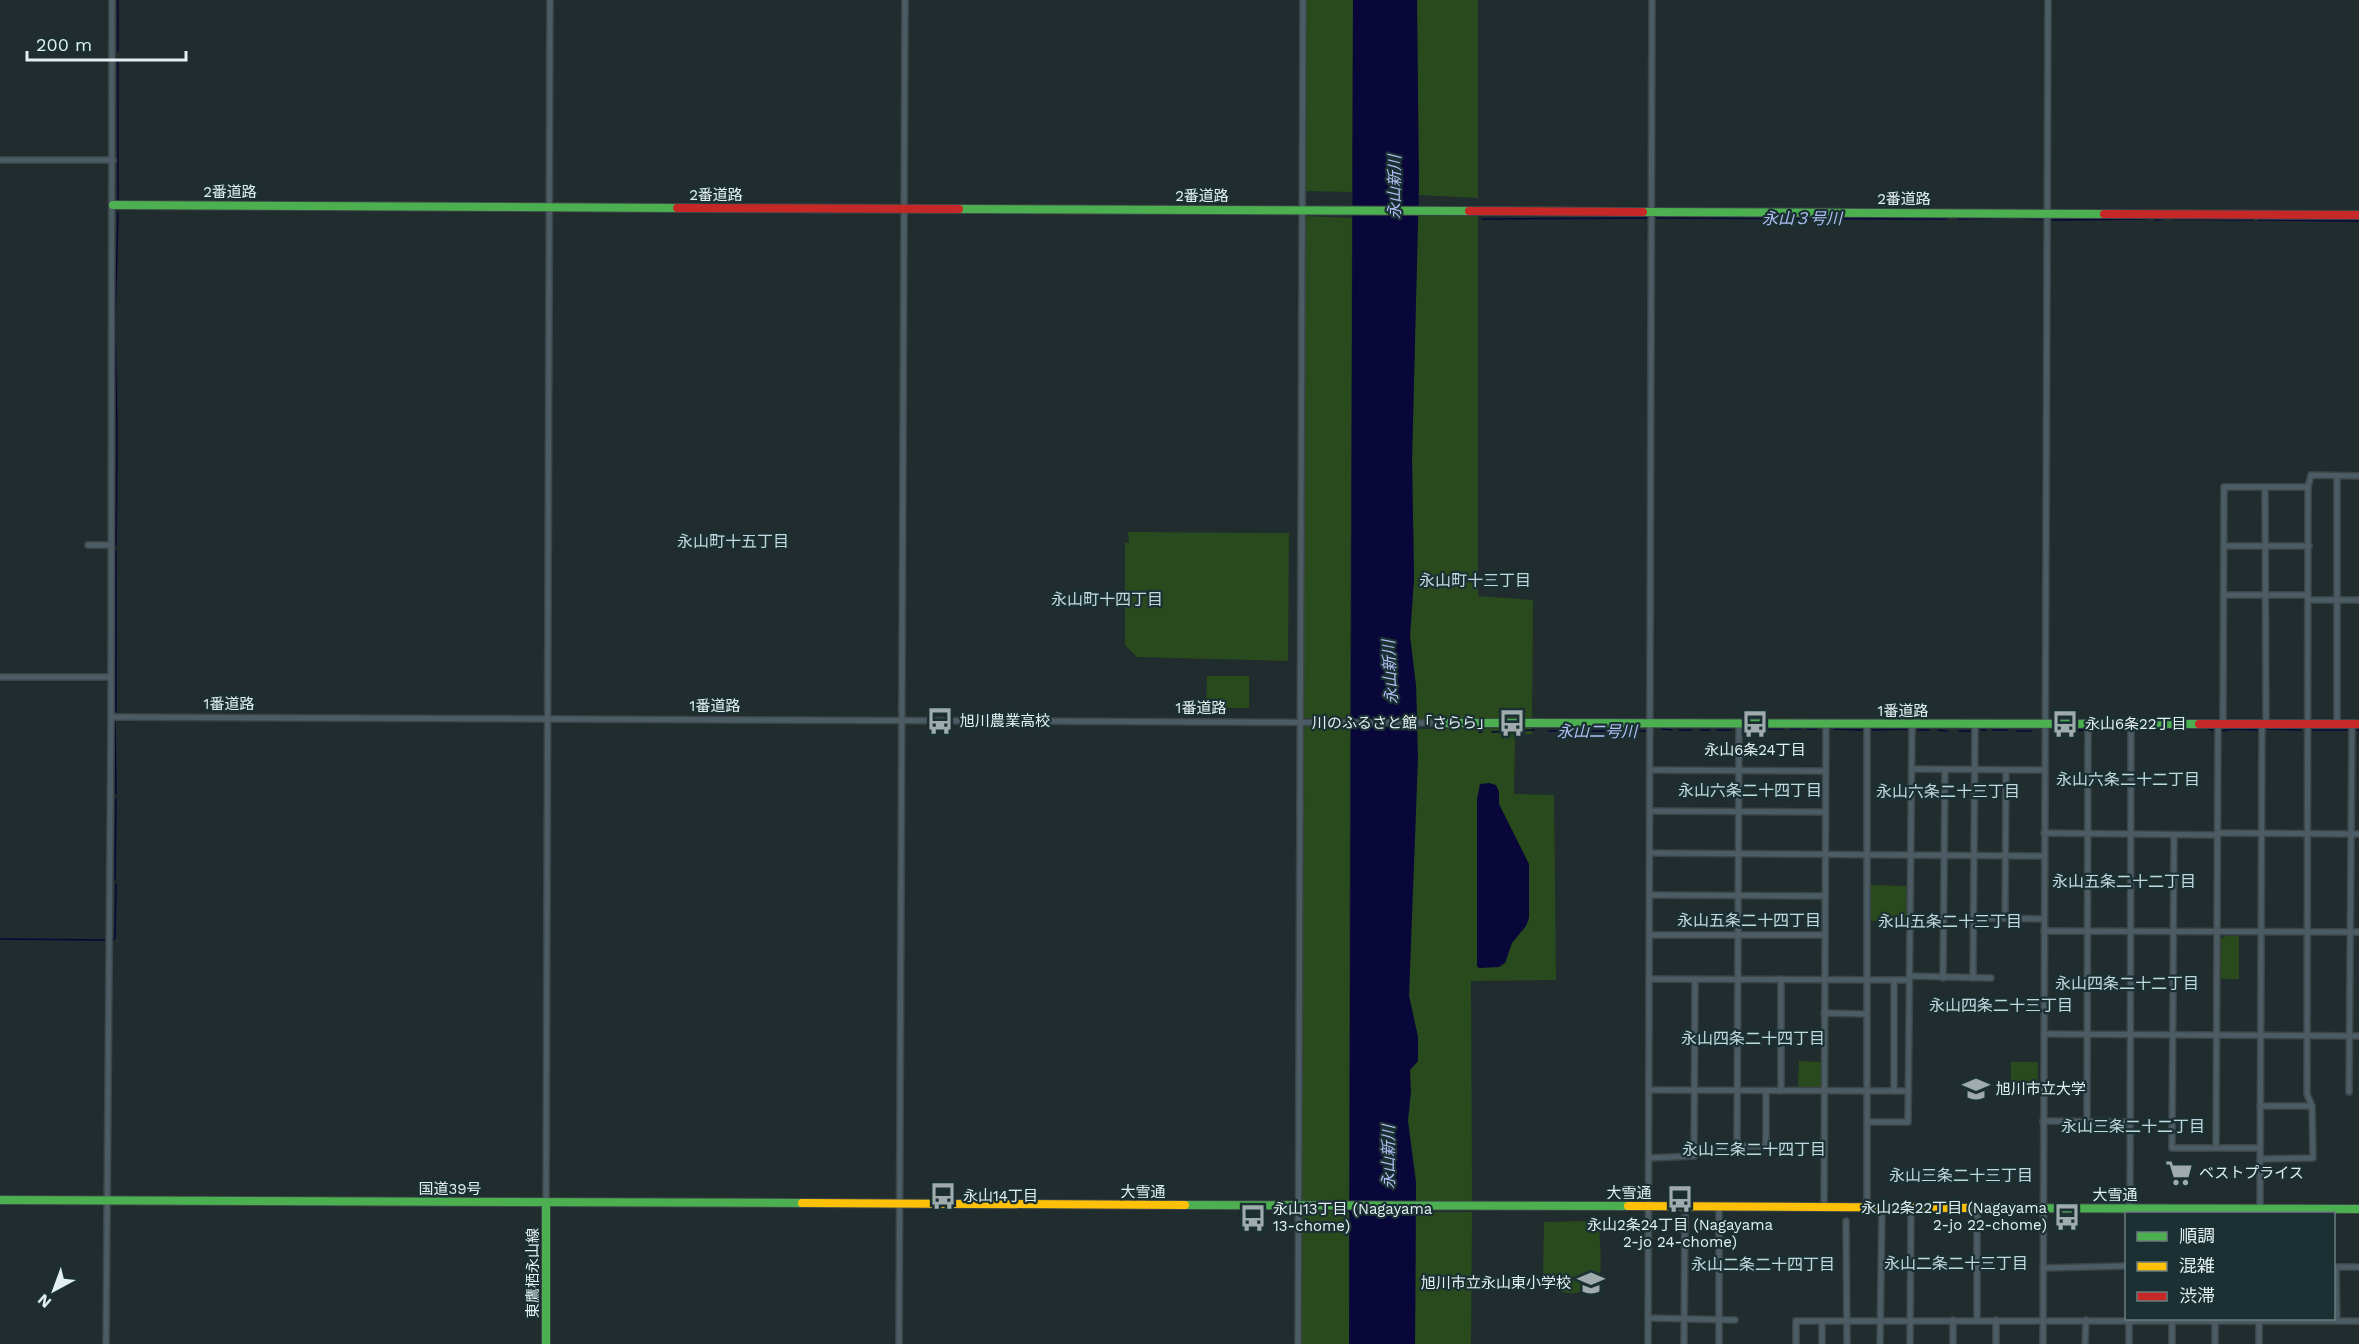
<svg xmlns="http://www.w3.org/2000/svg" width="2359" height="1344" viewBox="0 0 2359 1344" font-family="'Work Sans','Noto Sans JP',sans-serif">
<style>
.green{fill:#294a1d}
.water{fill:#09073a}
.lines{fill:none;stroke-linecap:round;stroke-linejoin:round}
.stream{stroke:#09073a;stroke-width:1.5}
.street-casing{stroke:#3c4648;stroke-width:8}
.fast-casing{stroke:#3c4648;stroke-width:10}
.slow-casing{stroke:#3c4648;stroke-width:10}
.jam-casing{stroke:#3c4648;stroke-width:10}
.street{stroke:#4c5c65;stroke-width:5}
.fast{stroke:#4caf50;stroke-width:8}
.slow{stroke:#ffc107;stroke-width:8}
.jam{stroke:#c62828;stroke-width:8}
.labels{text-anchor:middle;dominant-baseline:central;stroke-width:4.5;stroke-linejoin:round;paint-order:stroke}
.street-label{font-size:15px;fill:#e3eff1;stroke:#1b3032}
.poi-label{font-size:15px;fill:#e3eff1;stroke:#1b3032;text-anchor:start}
.water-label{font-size:16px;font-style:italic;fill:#b0bef4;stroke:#1b3032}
.neighbourhood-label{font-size:16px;fill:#c0d9dc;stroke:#1b3032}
</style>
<rect width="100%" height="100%" fill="#202c2d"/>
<g class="green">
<path d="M1303,0H1353L1352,192L1302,191Z"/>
<path d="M1417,0H1478V198L1418,195Z"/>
<path d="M1418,206L1478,207V596L1533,600L1532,719H1417L1416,686L1410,636L1414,578L1412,459Z"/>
<path d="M1302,216L1352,218L1350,718H1299Z"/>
<path d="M1128,532L1289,533L1288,661L1137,657L1125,645V543H1129Z"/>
<path d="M1207,676H1249V708H1206Z"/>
<path d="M1299,726L1350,728L1349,1203L1298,1202Z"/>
<path d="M1532,728V734H1515L1514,794L1554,795L1556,980L1471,981L1472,1202H1416C1416,1175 1409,1149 1408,1122C1407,1105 1410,1087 1410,1070L1418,1061V1037L1409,996L1417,729Z"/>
<path d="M1870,885L1908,886L1907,922L1869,921Z"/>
<path d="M2225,936H2239V979H2221V939Z"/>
<path d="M1799,1061L1821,1062V1087H1798Z"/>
<path d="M2011,1062H2038L2037,1095L2011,1094Z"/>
<path d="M1298,1209L1349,1212V1344H1299Z"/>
<path d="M1416,1212H1472L1471,1344H1415Z"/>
<path d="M1599,1221C1599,1238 1602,1257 1600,1273C1597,1291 1572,1298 1558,1290C1552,1287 1548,1282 1543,1278L1544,1222Z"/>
</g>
<g class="water">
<path d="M1353,0H1417L1419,185L1412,459L1414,578L1410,636L1416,686L1418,758L1409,996L1418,1037V1061L1410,1070L1411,1091L1408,1121L1416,1182L1415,1344H1349Z"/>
<path d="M1489,783L1496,785L1499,792V804L1529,864V918L1526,926L1512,943L1505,963L1499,967L1479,968L1477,966V799L1480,784Z"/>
</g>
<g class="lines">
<g class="stream">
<path d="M118,51V0"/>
<path d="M118,59V199"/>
<path d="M1657,218L1947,219"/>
<path d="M2015,218L2042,219"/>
<path d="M1482,219L1648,218"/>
<path d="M1958,219L2006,218"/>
<path d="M2172,219L2253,220"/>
<path d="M2052,220L2148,219"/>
<path d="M2155,220L2164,219"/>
<path d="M2258,220L2359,221"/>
<path d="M116,545L117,434L115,324L118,213"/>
<path d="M116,550V711"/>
<path d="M115,723L116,794"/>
<path d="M1662,729L1672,730"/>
<path d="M1746,729H1753"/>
<path d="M1759,729H1763"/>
<path d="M1769,729H1783"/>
<path d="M1790,729H1801"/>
<path d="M1807,729H1817"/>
<path d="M1834,729L1862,730"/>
<path d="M2267,729L2301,730"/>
<path d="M1679,730H1692"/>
<path d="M1701,730H1710"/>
<path d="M1717,730H1731"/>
<path d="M1872,730L1907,729"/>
<path d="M1918,730H1929"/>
<path d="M1938,730L1947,731"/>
<path d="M1981,730H1986"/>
<path d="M1993,730H2008"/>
<path d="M2067,730H2084"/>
<path d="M2093,730H2126"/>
<path d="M2136,730L2205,728L2213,730"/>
<path d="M2313,730H2347"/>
<path d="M2356,730H2359"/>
<path d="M1549,731H1646"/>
<path d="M1959,731H1971"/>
<path d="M2017,731H2031"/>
<path d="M2222,731L2232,729L2258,730"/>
<path d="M1479,732H1482"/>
<path d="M1492,732L1534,730"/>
<path d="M115,880L116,799"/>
<path d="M0,939L105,940"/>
<path d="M113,940L115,938L116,884"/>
</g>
<defs>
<g id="street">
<path d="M0,160H113"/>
<path d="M2265,487L2266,723"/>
<path d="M88,545H111"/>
<path d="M2224,546H2309"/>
<path d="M2224,595H2308"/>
<path d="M2308,600H2359"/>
<path d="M0,677H110"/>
<path d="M111,717L1446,723"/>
<path d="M2223,723L2224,487H2308"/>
<path d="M2337,723V476"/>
<path d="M1739,724L1737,1146H1766V1091"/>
<path d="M1867,724V1207"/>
<path d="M1912,769L2045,770"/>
<path d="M1650,770L1825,771"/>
<path d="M1650,811L1825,812"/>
<path d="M2044,833L2217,835"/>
<path d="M2217,833L2359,834"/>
<path d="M2174,835L2172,1148H2259"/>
<path d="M1650,853L2044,856"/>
<path d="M1650,895L1825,896"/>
<path d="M1975,918L2044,919"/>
<path d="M2005,918L2006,770"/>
<path d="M2044,931L2359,932"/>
<path d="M1650,935H1825"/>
<path d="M1911,976L1991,978"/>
<path d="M1943,978L1945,770"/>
<path d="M1973,978L1975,724"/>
<path d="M1649,979L1909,980"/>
<path d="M1894,980V1091"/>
<path d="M1824,1013L1866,1014"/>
<path d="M2044,1034L2359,1036"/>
<path d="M1650,1090L1908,1091"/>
<path d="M1781,1091V979"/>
<path d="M2349,1092L2352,724"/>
<path d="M2260,1106H2312"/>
<path d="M2043,1121L2129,1122"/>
<path d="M2087,1121L2088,724"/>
<path d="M1867,1122H1908L1912,725"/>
<path d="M2216,1148L2218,723"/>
<path d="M1649,1158L1694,1156L1695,979"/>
<path d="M2260,1159L2313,1158L2312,1106L2307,1094L2308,487L2311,475L2359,476"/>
<path d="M546,1203L550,0"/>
<path d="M1824,1207L1826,724"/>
<path d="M1977,1208V1320"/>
<path d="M2130,1209L2131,724"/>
<path d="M2260,1209L2262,723"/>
<path d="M1846,1221L1847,1344"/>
<path d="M2334,1267H2359"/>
<path d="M2336,1267L2337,1321"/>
<path d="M2043,1268L2126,1266"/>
<path d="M1648,1318L1735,1320"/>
<path d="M1822,1322V1344"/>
<path d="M106,1344L111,717L112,0"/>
<path d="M899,1344L905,0"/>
<path d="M1298,1344L1303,0"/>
<path d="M1648,1344L1652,0"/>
<path d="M1684,1344L1685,1207"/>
<path d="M1719,1344V1207"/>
<path d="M1796,1344V1321H2359"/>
<path d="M1880,1344L1882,1208"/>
<path d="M1910,1344L1911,1208"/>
<path d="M1953,1344V1320"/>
<path d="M1996,1344V1320"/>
<path d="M2043,1344L2048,0"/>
<path d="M2085,1344L2086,1320"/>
<path d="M2129,1344V1321"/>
<path d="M2172,1344V1321"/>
<path d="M2215,1344V1319"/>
<path d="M2259,1344V1321"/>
</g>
<g id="fast">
<path d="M113,205L677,208"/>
<path d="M959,209L1469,211"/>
<path d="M1643,212L2104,214"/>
<path d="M1446,723L2199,724"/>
<path d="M0,1200L802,1203"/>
<path d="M546,1203V1344"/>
<path d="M1185,1205L1628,1206"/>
<path d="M1976,1208L2359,1209"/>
</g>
<g id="slow">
<path d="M802,1203L1185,1205"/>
<path d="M1628,1206L1976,1208"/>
</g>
<g id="jam">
<path d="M677,208L959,209"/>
<path d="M1469,211L1643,212"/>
<path d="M2104,214L2359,215"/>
<path d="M2199,724H2359"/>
</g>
</defs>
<use href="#street" class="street-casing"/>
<use href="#fast" class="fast-casing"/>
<use href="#slow" class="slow-casing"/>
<use href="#jam" class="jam-casing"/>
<use href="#street" class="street"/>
<use href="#fast" class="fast"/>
<use href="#slow" class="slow"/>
<use href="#jam" class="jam"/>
</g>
<defs>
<symbol id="bus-bare" viewBox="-9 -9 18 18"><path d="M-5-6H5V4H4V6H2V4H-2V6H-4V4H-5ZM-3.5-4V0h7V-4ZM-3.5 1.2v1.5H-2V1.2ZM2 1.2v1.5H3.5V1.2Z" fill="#9fabac" stroke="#1b3032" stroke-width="2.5" paint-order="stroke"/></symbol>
<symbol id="university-bare" viewBox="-9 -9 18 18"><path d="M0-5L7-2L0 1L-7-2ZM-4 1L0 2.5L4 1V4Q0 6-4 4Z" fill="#9fabac" stroke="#1b3032" stroke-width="2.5" paint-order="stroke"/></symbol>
<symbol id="supermarket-bare" viewBox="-9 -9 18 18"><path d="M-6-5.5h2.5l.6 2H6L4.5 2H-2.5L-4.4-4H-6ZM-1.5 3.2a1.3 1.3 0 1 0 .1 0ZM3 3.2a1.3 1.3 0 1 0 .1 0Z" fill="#9fabac" stroke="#1b3032" stroke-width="2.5" paint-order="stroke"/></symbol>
<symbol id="school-bare" viewBox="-9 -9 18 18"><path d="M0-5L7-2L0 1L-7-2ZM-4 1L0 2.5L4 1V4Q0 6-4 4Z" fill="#9fabac" stroke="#1b3032" stroke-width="2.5" paint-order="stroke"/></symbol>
</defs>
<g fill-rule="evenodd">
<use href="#bus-bare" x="921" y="702" width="38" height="38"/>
<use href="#bus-bare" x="1493" y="704" width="38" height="38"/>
<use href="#bus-bare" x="1736" y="705" width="38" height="38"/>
<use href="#bus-bare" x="2046" y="705" width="38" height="38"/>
<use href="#university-bare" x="1957" y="1070" width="38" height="38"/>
<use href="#supermarket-bare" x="2160" y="1154" width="38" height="38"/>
<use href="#bus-bare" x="924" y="1177" width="38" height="38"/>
<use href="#bus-bare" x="1661" y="1180" width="38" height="38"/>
<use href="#bus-bare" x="2048" y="1198" width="38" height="38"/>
<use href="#bus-bare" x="1234" y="1199" width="38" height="38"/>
<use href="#school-bare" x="1572" y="1264" width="38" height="38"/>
</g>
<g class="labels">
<g class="street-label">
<text x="230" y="192">2番道路</text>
<text x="716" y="195">2番道路</text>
<text x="1202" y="196">2番道路</text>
<text x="1904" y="199">2番道路</text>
<text x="229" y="704">1番道路</text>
<text x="715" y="706">1番道路</text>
<text x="1201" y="708">1番道路</text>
<text x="1903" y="711">1番道路</text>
<text x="450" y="1189">国道39号</text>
<text x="1143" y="1192">大雪通</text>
<text x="1629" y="1193">大雪通</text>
<text x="2115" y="1195">大雪通</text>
<text transform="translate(533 1273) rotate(-90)">東鷹栖永山線</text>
</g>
<g class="poi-label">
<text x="960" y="721">旭川農業高校</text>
<text x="1492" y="723" text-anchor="end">川のふるさと館「さらら」</text>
<text x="2085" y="724">永山6条22丁目</text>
<text x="1755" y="750" text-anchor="middle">永山6条24丁目</text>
<text x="1996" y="1089">旭川市立大学</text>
<text x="2199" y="1173">ベストプライス</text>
<text x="963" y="1196">永山14丁目</text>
<text x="2047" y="1208" text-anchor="end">永山2条22丁目 (Nagayama<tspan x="2047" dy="17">2-jo 22-chome)</tspan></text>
<text x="1273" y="1209">永山13丁目 (Nagayama<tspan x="1273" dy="17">13-chome)</tspan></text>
<text x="1680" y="1225" text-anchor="middle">永山2条24丁目 (Nagayama<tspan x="1680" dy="17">2-jo 24-chome)</tspan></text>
<text x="1571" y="1283" text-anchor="end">旭川市立永山東小学校</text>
</g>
<g class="water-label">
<text transform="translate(1394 187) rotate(-90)">永山新川</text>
<text x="1802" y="218">永山３号川</text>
<text transform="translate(1390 672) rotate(-93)">永山新川</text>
<text x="1597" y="731">永山二号川</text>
<text transform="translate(1388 1157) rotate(-90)">永山新川</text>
</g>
<g class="neighbourhood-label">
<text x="733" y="541">永山町十五丁目</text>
<text x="1475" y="580">永山町十三丁目</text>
<text x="1107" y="599">永山町十四丁目</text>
<text x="2128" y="779">永山六条二十二丁目</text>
<text x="1750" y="790">永山六条二十四丁目</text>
<text x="1948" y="791">永山六条二十三丁目</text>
<text x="2124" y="881">永山五条二十二丁目</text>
<text x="1749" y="920">永山五条二十四丁目</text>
<text x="1950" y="921">永山五条二十三丁目</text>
<text x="2127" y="983">永山四条二十二丁目</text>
<text x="2001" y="1005">永山四条二十三丁目</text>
<text x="1753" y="1038">永山四条二十四丁目</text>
<text x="2133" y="1126">永山三条二十二丁目</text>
<text x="1754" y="1149">永山三条二十四丁目</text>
<text x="1961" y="1175">永山三条二十三丁目</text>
<text x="1956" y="1263">永山二条二十三丁目</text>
<text x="1763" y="1264">永山二条二十四丁目</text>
</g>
</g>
<rect x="2125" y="1212" width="210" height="108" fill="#1b3032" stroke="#6b7c7e" stroke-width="1.5"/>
<rect x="2137" y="1232" width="30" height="9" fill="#4caf50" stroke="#6b7c7e" stroke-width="1.5"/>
<text x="2179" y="1242" font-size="18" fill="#e3eff1">順調</text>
<rect x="2137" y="1262" width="30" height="9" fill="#ffc107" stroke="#6b7c7e" stroke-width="1.5"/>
<text x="2179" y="1272" font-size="18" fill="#e3eff1">混雑</text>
<rect x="2137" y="1292" width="30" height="9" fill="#c62828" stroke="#6b7c7e" stroke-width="1.5"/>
<text x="2179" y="1302" font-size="18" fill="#e3eff1">渋滞</text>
<g transform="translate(54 1290) rotate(221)" stroke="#1b3032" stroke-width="4.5" paint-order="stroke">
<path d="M0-4.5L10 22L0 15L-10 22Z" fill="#e3eff1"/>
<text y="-9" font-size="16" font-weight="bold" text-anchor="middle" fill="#e3eff1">N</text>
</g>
<path d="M27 51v9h159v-9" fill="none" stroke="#e3eff1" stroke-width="3"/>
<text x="36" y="51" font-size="18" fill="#e3eff1" stroke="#1b3032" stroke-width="4.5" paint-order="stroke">200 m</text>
</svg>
